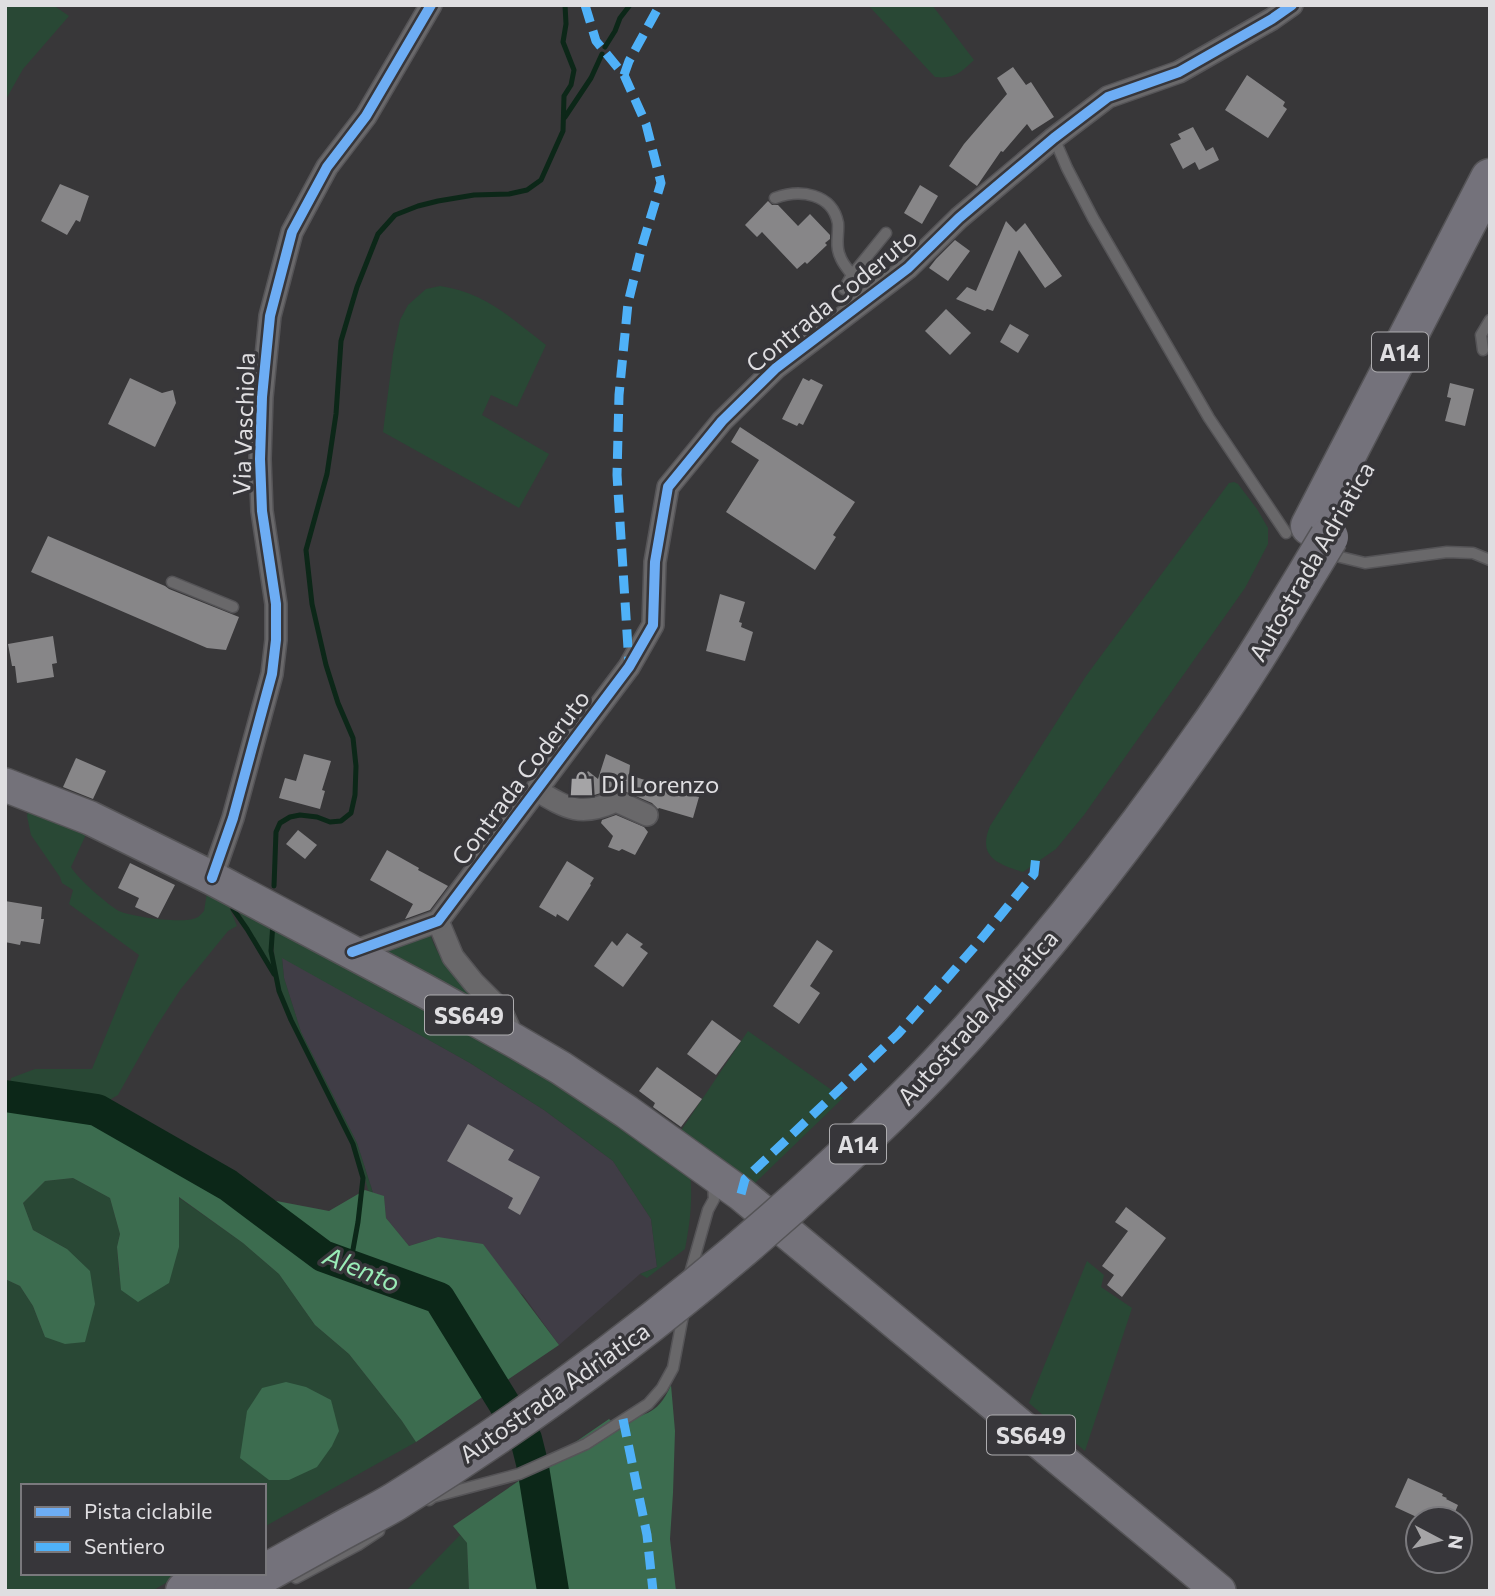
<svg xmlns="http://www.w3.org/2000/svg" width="1495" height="1596" viewBox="0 0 1495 1596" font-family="Commissioner,sans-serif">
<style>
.built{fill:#403d46}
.green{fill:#294835}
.forest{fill:#3c6c4f}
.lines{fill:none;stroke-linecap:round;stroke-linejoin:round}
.stream{stroke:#0c2718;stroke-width:5}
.river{stroke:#0c2718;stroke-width:32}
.building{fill:#878688}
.service-casing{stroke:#555457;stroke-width:13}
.minor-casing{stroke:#555457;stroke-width:24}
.primary-casing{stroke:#555457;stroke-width:36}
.motorway-casing{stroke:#555457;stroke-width:41}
.service{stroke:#69686a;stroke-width:10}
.minor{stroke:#69686a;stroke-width:21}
.primary{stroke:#74727a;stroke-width:33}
.motorway{stroke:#74727b;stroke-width:38}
.motorway-bridge-casing{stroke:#555457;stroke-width:41;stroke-linecap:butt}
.motorway-bridge{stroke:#74727b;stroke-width:38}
.quiet{stroke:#4fb1f8;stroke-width:9;stroke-dasharray:18 9;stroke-linecap:butt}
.cycleway-casing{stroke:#37363a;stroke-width:15}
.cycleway{stroke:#6dadf4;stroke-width:10}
.labels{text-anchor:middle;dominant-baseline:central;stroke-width:7;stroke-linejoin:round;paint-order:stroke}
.shield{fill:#37363a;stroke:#adacaf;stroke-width:2}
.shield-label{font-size:23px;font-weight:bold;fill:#dfdee1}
.street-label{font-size:24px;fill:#dfdee1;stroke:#37363a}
.poi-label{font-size:24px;fill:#dfdee1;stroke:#37363a;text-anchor:start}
.water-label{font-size:26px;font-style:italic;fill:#9aecb7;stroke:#37363a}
</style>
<rect width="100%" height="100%" fill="#383739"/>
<path class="built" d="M282,957L470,1063L544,1110L613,1161L651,1219L657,1267L640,1274L559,1345L523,1295L438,1237L409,1246L386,1218L384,1197L373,1193L357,1143L301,1032L284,978Z"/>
<g class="green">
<path d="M8,5H53L69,16L23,69L5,101V10Z"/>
<path d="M868,5H932L974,60C960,73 955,79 935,77Z"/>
<path d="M440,286C486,293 511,318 546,345L517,407L491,395L482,415L549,454L519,508L383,432L393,354L400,320L408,305L426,289Z"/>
<path d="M1234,482L1238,484L1257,509L1268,528V544L1245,588L1084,815L1056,849L1023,872C998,864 977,857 990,826L1086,676L1229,483Z"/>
<path d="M30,801L89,828L71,867C77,878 108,905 119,911C132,917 183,924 196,918C199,917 201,914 204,911L208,887L225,897L237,926L228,931L180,990L156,1027L118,1095L99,1106L9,1092L11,1078L35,1069H92L139,955L69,904L73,890L62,883L60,877L31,835L27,816Z"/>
<path d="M232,899L271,920V949L275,976Z"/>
<path d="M274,922L541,1071L690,1173C693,1199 690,1223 685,1249L647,1278L640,1274L657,1267L651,1219L613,1161L544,1110L470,1063L282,958L284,978L301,1032L357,1143L373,1193L368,1190C356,1140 331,1096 308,1051C298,1030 285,1009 279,987C274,965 273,945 274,922Z"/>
<path d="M430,934C440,965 463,986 487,1006L383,949C401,947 414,943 430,934Z"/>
<path d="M748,1031L843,1098L753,1185L680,1132Z"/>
<path d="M73,1178L110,1198L120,1234L117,1247L119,1276L179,1247L178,1197L243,1243L279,1274L315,1325L349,1354L402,1421L416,1442L264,1527V1486H23V1573H183L152,1591H5V1279L20,1286L33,1306L45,1337L67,1249L33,1230L23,1203L45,1181Z"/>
<path d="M1087,1261L1104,1275L1101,1287L1132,1308L1085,1451L1029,1403Z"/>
<path d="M460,1535L467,1543L469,1591H406Z"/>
</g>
<g class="forest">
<path d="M5,1102H23L87,1114L106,1102L133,1113L192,1152L231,1180L266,1199L329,1211L365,1190L384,1196L386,1218L409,1246L438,1237L483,1244L559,1345L416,1442L402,1421L349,1354L315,1325L279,1274L243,1243L179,1197V1247L169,1283L138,1302L121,1290L117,1247L120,1234L110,1198L73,1178L45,1181L23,1203L33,1230L67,1249L90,1271L95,1304L85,1342L65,1344L45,1337L33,1306L20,1286L5,1279Z"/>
<path d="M286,1382L306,1387L331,1400L339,1431L332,1446L317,1467L289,1480H269L240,1458L247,1411L262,1388Z"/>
<path d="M671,1385L675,1431L673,1493L670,1539L676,1591H554L540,1511L553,1591H469L467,1543L453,1526L609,1419L620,1429C642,1409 656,1420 671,1385Z"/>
</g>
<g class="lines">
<g class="stream">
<path d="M605,47L615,31L620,18L630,5"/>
<path d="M565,117L591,78L602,54"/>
<path d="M274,886L276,832L280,823L290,817L300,815L317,817L330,822L341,821L351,813L355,795L356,766L353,738L338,703L326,665L312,604L306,550L327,474L336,414L341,341L357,287L378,234L395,215L418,206L438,201L474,195L509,194L527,190L541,180L563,131L564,96L571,85L574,70L563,42L566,24L565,5"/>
<path d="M233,909L247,929L274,974"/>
<path d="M273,923L271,951L279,991L291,1020L353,1144L363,1178L358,1222L350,1266"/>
</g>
<path class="river" d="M5,1096L97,1110L228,1185L323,1256L439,1298L526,1439L533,1467L553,1591"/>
</g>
<g class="building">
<path d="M1013,67L1026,85L1031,82L1054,117L1032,131L1027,124L1003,152L1001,151L977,186L949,166L964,144L1007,94L997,78Z"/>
<path d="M1247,75L1285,102L1283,106L1287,109L1268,138L1225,110Z"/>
<path d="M1193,127L1206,151L1213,147L1219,160L1199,170L1195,162L1183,169L1170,144L1181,139L1178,134Z"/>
<path d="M60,184L89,196L80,222L76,220L67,235L41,221Z"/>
<path d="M920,185L938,196L922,224L904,213Z"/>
<path d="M768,201L772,205H778L798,226L810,214L830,235V239L825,243L827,245L807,264L805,262L797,269L762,232L757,237L745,225Z"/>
<path d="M1006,221L1016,232L1025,223L1062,276L1045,288L1019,250L993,311L987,309L985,311L956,299L967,287L976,291Z"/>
<path d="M955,240L970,251L948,281L929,268L936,259Z"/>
<path d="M946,309L971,333L950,355L925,331Z"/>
<path d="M1010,324L1029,335L1018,353L1000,342Z"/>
<path d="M130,378L162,393L173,390L176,403L155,447L108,424Z"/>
<path d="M803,378L809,381L811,379L823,385L803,425L799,423L797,426L782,419Z"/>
<path d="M1450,383L1474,389L1465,426L1445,421L1451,398L1447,397Z"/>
<path d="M740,427L855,502L833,535L836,537L815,570L726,512L759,460L731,442Z"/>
<path d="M48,536L165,586L169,589L239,617L226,650L207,648L31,572Z"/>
<path d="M720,594L745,602L739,622L742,623L741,627L753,632L745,661L706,651Z"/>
<path d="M53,636L57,663L52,664L54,677L17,683L15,666H12L8,644Z"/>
<path d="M304,754L331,761L322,790L325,791L320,809L279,798L285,778L296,781Z"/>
<path d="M606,754L630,765L629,775L699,797L693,818L659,808L658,809L652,803L617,788L591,796H584L571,794L588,771L598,779Z"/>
<path d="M76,758L106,771L93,799L63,787Z"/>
<path d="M616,815L644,827L648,832L635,855L622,849L619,851L608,847L613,836L601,823L602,820Z"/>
<path d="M298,830L317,845L305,859L286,844Z"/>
<path d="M387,850L419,868L418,870L448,886L430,910L405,919L413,904L370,880Z"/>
<path d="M567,861L594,878L590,884L591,885L568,921L557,914L556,917L539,907Z"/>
<path d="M130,863L175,885L158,918L135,907L139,898L118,888Z"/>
<path d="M5,901L42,907L41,919H44L40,944L21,941L20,945L5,942Z"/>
<path d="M627,933L643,944L640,947L648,953L623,987L594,966L612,941L617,946Z"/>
<path d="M817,940L833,951L810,986L820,993L799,1024L773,1006Z"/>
<path d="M712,1020L741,1041L716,1075L687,1054Z"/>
<path d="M657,1067L702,1099L681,1127L653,1107L655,1103L639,1091Z"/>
<path d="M468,1124L514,1150L508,1160L540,1177L520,1215L508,1208L513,1198L447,1161Z"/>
<path d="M1126,1207L1166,1238L1122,1297L1107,1285L1114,1275L1102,1266L1128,1231L1115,1222Z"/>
<path d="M1408,1478L1443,1494L1442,1496L1447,1498L1446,1499L1458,1505L1452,1519H1421L1395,1507Z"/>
</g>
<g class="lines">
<defs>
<g id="service">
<path d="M1054,138L1067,168L1093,218L1209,418L1286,533"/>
<path d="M775,198C800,189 832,193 838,223C839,234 835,246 840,256C842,263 848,269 852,275"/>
<path d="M844,289L852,275L886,233"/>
<path d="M1483,350L1481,335L1490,320"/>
<path d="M1332,555L1365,563L1447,552L1473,553L1490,560"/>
<path d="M172,582L233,607"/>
<path d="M689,1277L708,1210L714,1199L713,1182"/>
<path d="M429,1500L433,1497L519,1474L586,1444L648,1404L662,1388L673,1368L684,1310"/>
<path d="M296,1578L358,1545L379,1531"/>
</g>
<g id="minor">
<path d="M536,790C568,809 581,817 616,801L647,815"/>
<path d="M212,878L233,818L272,674L276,640V604L262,511L260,459L262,397L270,316L292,232L327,167L366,116L431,5"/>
<path d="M438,921L453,957L474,983L501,1010L515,1041"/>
<path d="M352,952L438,921L629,667L653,625L655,562L668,487L722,421L776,368L908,268L959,218L1054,138L1108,97L1179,72L1272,19L1292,5"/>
</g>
<path id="primary" d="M5,785L90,818L212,878L423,990L515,1041L561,1068L627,1112L741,1194L1219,1591"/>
<g id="motorway">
<path d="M1310,526L1490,178"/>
<path d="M185,1591L216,1573"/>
</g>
</defs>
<use href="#service" class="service-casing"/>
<use href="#minor" class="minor-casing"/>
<use href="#primary" class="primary-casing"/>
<use href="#motorway" class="motorway-casing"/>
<use href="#service" class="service"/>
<use href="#minor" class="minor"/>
<use href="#primary" class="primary"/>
<use href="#motorway" class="motorway"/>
<defs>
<path id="motorway-bridge" d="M233,1591C269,1571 305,1551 341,1531C359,1521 378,1512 396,1501C551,1404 698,1293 832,1168C868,1135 904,1101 938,1065C1033,964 1120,854 1200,740C1247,675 1287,606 1329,537"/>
</defs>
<use href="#motorway-bridge" class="motorway-bridge-casing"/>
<use href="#motorway-bridge" class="motorway-bridge"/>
<g class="quiet">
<path d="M585,5L596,41L624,75L646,124L661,183L642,246L628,303L619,395L617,475L629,664"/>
<path d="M624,75L629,61L657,10L663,5"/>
<path d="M741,1194L745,1179L898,1034L978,943L1034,874L1036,855"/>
<path d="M623,1419L647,1535L653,1591"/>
</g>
<defs>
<g id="cycleway">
<path d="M212,878L233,818L272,674L276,640V604L262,511L260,459L262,397L270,316L292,232L327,167L366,116L431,5"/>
<path d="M352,952L438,921L629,667L653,625L655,562L668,487L722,421L776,368L908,268L959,218L1054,138L1108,97L1179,72L1272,19L1292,5"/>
</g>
</defs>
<use href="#cycleway" class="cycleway-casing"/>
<use href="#cycleway" class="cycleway"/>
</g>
<defs>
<symbol id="shop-bare" viewBox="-9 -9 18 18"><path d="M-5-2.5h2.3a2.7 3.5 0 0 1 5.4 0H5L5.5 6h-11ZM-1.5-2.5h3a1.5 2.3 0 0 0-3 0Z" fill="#a5a4a6" stroke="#37363a" stroke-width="2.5" paint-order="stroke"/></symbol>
</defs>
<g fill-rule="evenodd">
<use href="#shop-bare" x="564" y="766" width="35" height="35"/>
</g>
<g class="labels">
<g class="shield">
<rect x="1372" y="332.5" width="56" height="39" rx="5"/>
<rect x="425" y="995.5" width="88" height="39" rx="5"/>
<rect x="830" y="1124.5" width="56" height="39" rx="5"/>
<rect x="987" y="1415.5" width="88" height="39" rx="5"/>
</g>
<g class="shield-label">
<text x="1400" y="352">A14</text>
<text x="469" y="1015">SS649</text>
<text x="858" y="1144">A14</text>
<text x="1031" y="1435">SS649</text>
</g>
<g class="street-label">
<text transform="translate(831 300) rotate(-39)">Contrada Coderuto</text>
<text transform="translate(243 424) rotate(-88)">Via Vaschiola</text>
<text transform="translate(1311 561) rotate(-60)">Autostrada Adriatica</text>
<text transform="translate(520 777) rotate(-53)">Contrada Coderuto</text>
<text transform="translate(977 1017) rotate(-48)">Autostrada Adriatica</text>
<text transform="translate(554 1392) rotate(-35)">Autostrada Adriatica</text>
</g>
<g class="poi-label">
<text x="601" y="783">Di Lorenzo</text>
</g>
<g class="water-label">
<text transform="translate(362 1268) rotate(22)">Alento</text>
</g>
</g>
<rect width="1495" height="1596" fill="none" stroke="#dfdee1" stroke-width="14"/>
<rect x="21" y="1484" width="245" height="91" fill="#37363a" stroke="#7a797d" stroke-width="2"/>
<rect x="35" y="1507" width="35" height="10" fill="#6dadf4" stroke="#7a797d" stroke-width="2"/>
<text x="84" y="1519" font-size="21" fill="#dfdee1">Pista ciclabile</text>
<rect x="35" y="1542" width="35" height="10" fill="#4fb1f8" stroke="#7a797d" stroke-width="2"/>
<text x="84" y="1554" font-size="21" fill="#dfdee1">Sentiero</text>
<g transform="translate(1439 1540) rotate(97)"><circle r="33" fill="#37363a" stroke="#7a797d" stroke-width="2"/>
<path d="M0-5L12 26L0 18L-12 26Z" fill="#a5a4a6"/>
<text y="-10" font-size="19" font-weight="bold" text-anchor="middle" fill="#dfdee1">N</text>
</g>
</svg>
